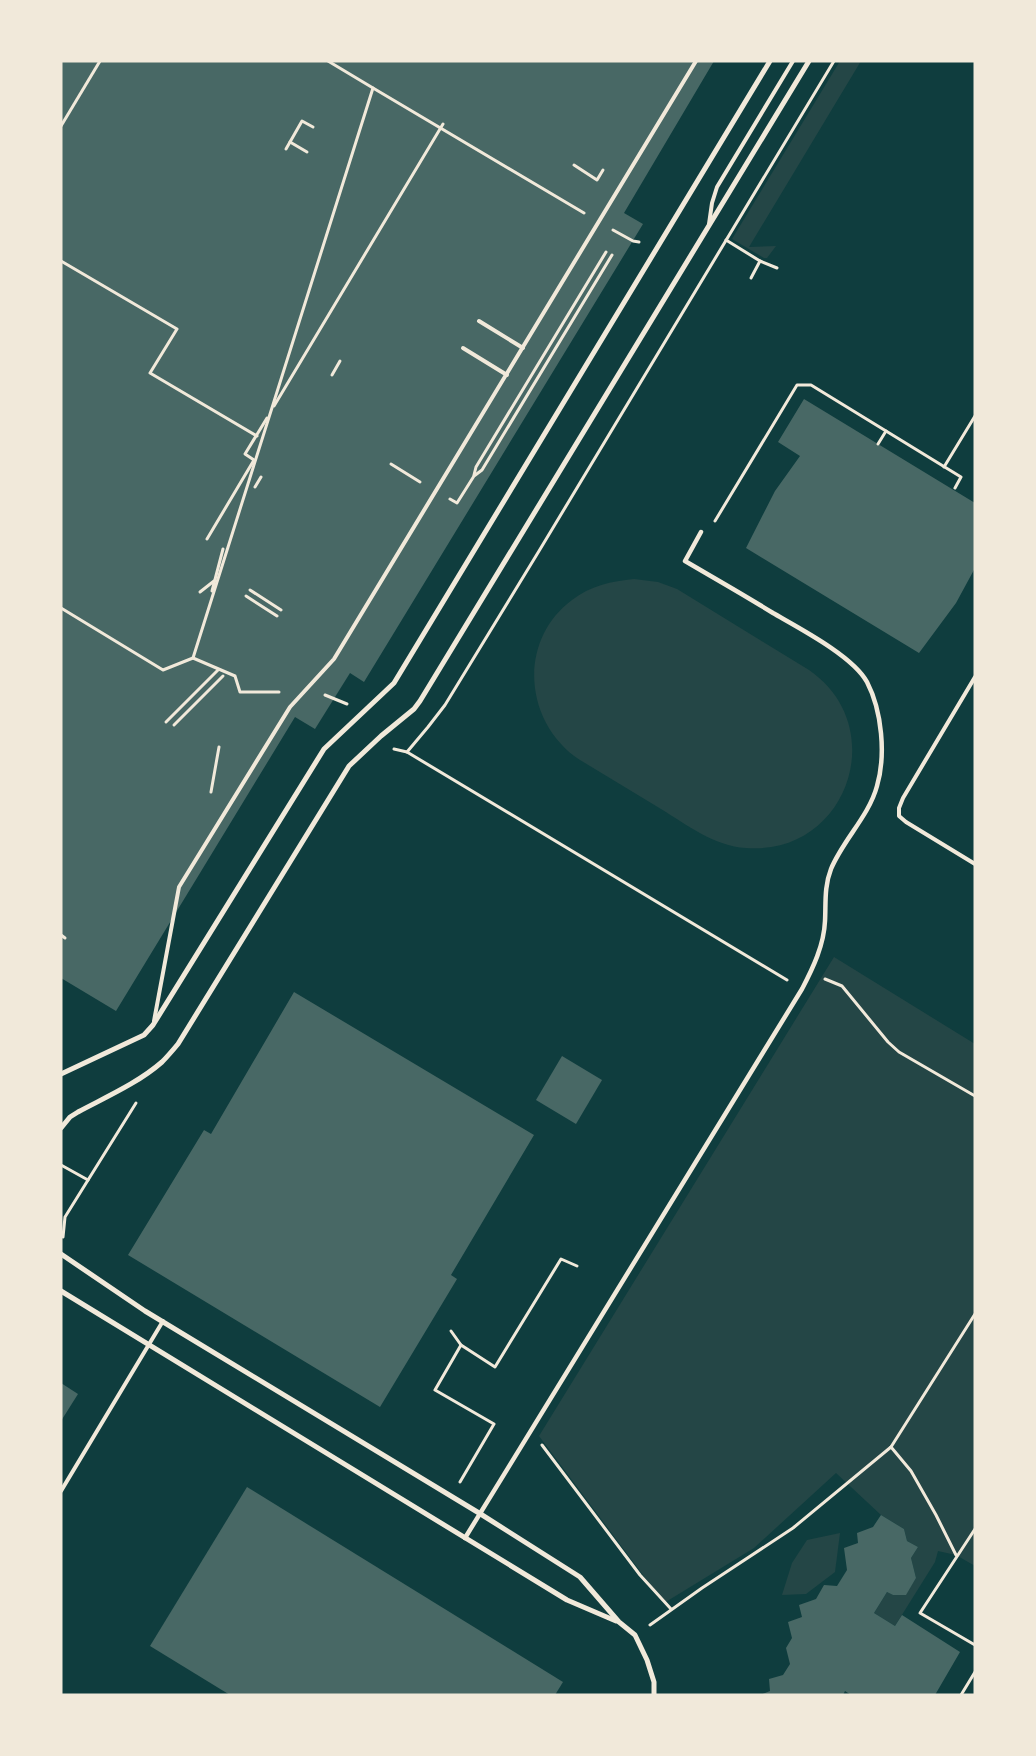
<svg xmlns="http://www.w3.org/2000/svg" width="1036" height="1756" viewBox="0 0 1036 1756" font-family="Lora,serif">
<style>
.green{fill:#244646}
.building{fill:#486865}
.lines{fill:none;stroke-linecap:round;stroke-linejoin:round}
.path{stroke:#f1e9da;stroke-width:3}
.service{stroke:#f1e9da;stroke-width:4}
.pedestrian{stroke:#f1e9da;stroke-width:4.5}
.minor{stroke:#f1e9da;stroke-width:5}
</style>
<rect width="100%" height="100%" fill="#0f3d3e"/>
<g class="green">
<path d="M840,61H861L749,247L776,246L767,258H764L732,239Z"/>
<path d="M634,579L658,582L677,589L809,670C892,727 847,856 746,848C714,846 687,825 661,809C634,793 607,776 580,760C524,723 517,641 572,600C590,586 612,581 634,579Z"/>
<path d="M834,957L975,1044V1566L956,1555L938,1551L935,1562L895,1626L874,1613L887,1592L893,1595L906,1594L916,1578L911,1558L918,1547L907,1541L904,1529L881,1515L836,1473L754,1548L664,1603L539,1436Z"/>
<path d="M840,1533L835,1572L806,1594L782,1595L792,1563L807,1540Z"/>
</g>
<g class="building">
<path d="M61,61H714L624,213L643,224L364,682L350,673L315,729L295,717L116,1011L61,978Z"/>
<path d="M804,399L975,503V568L956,603L919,653L746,548L775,491L800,456L778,442Z"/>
<path d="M294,992L534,1135L451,1275L457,1279L380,1407L128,1255L204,1130L211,1134Z"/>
<path d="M562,1056L602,1080L576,1124L536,1100Z"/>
<path d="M61,1383L78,1394L61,1421Z"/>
<path d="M247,1487L563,1682L555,1695H230L150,1646Z"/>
<path d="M881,1515L904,1529L907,1541L918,1547L911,1558L916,1578L906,1595H893L887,1592L874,1613L895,1626L902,1615L960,1652L935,1695H851L845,1691L843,1695H760L770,1691L769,1679L783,1675L790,1664L786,1648L792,1638L788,1622L802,1617L799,1605L816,1599L824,1585L837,1586L847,1570L844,1548L858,1543L857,1533L873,1527Z"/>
</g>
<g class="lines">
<g class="path">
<path d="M373,88L584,213"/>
<path d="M61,126L100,61"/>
<path d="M290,142L307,152"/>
<path d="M286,149L302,121L313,127"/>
<path d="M574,165L597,180L603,170"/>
<path d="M613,230L633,241L639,242"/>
<path d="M726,240L760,261L777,268"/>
<path d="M61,261L177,329L150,373L257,436"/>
<path d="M751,278L760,261"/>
<path d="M332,375L340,361"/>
<path d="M274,406L443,124"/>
<path d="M878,444L886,431"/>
<path d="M391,464L420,482"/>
<path d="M944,467L975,416"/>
<path d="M474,475L476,467L606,252"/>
<path d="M255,487L261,477"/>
<path d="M450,499L457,503L474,476L482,470L612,255"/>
<path d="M715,521L797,385H811L961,477L955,488"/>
<path d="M207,539L254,460L245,454L267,418"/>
<path d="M250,590L281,610"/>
<path d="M212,591L223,549"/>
<path d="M200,592L214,581"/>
<path d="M246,596L277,616"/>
<path d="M61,608L163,670L193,658L235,676L240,692H279"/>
<path d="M193,658L373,88L328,61"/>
<path d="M325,695L347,704"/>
<path d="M166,722L218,670"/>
<path d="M174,725L223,676"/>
<path d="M394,749L407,752L787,980"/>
<path d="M407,752L428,727L445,705L539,551L834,61"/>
<path d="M211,792L219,747"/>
<path d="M61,935L65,938"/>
<path d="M825,979L842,986L888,1042L899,1052L975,1096"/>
<path d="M61,1165L88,1180"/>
<path d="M63,1237L65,1217L136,1103"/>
<path d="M451,1331L461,1345"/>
<path d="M542,1445L640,1575L671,1609"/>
<path d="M891,1447L911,1471L936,1515L956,1555"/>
<path d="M460,1482L494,1424L435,1390L461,1345L495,1367L561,1259L577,1266"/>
<path d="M975,1529L920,1613L975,1645"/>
<path d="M650,1625L702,1588L793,1528L891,1447L975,1314"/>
<path d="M961,1695L975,1672"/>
</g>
<g class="service">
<path d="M709,224L712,203L717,187L793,61"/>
<path d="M479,321L523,348"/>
<path d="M463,348L507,375"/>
<path d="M975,677L903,798L899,808V816L906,822L975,864"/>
<path d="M154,1021L179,887L290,707L334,659L696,61"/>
<path d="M61,1491L163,1321"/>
</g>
<path class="pedestrian" d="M465,1538L802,989C813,968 824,945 825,921C826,903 824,887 831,869C843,840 869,816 877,786C886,755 882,711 867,682C853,656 799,628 773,613C744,595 714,578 685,561L701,532"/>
<g class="minor">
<path d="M61,1074L144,1035L153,1025L324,749L394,683L770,61"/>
<path d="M61,1128L70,1117L78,1112C106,1097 138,1083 162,1062C168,1056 173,1050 178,1044L349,766L381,736L414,709L420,701L809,61"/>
<path d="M61,1254L145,1311L479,1513L580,1577L619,1622L635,1635L647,1660L654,1682V1695"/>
<path d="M61,1291L567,1600L616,1621"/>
</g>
</g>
<rect width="1036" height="1756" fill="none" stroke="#f1e9da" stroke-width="125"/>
</svg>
